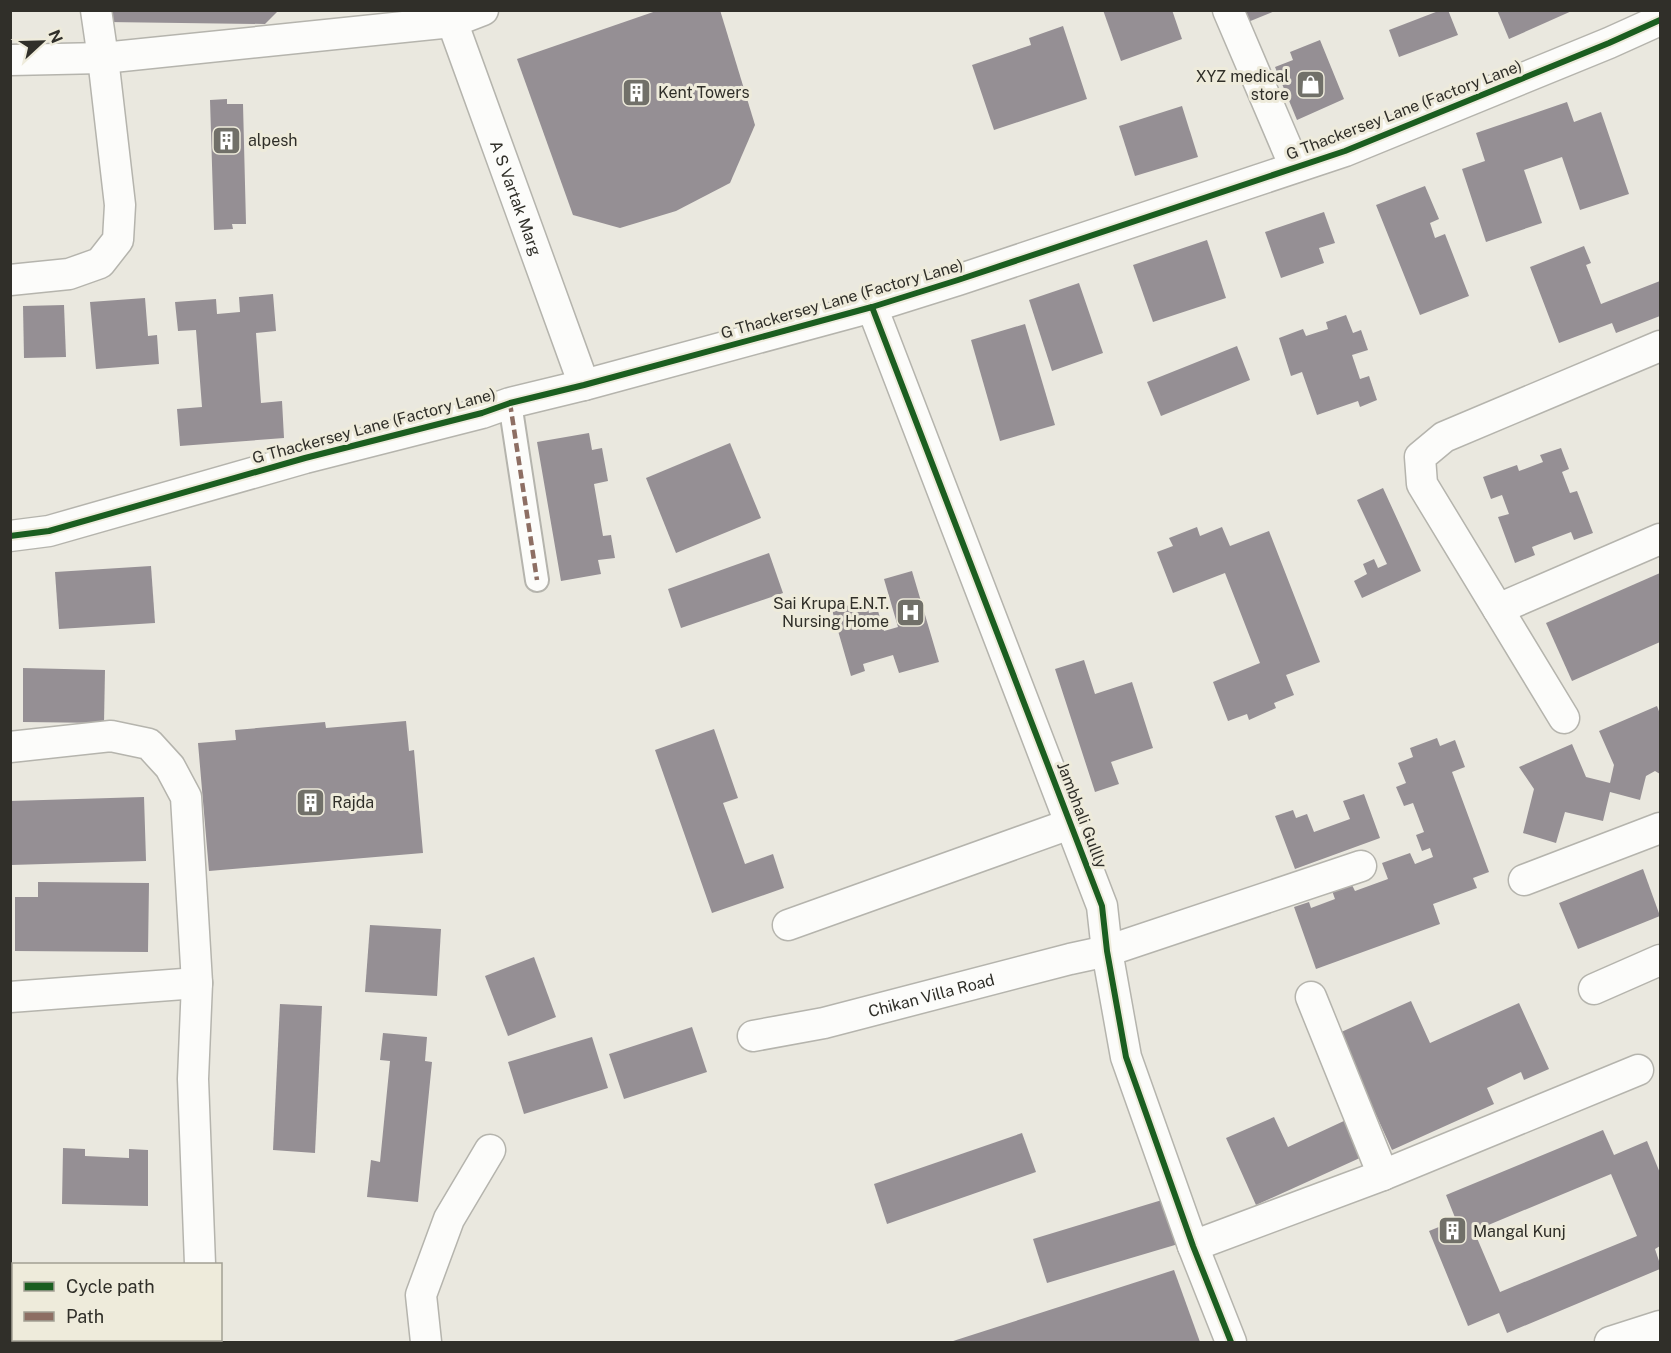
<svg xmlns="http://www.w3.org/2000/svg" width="1671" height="1353" viewBox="0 0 1671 1353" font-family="'Public Sans',sans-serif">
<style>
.building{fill:#958f94;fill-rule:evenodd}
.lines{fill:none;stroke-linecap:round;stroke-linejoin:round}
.pedestrian-casing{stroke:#b5b4ad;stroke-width:26}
.minor-casing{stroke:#b5b4ad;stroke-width:33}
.pedestrian{stroke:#fcfcfa;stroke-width:22}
.minor{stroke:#fcfcfa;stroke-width:30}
.quiet{stroke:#8d6e63;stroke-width:4.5;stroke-dasharray:9 4.5;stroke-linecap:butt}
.cycleway-casing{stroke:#eeebdb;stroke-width:10}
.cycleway{stroke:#1b5e20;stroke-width:6}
.labels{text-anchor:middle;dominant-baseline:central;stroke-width:6;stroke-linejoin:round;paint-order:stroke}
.poi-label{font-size:16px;fill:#302f29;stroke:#eeebdb;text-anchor:start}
.street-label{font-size:16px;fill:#302f29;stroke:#eeebdb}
</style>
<rect width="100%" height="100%" fill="#eae8df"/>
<g class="building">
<path d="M107,10H279L265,24L107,22Z"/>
<path d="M659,10H720L755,125L730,183L676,211L620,228L573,215L517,59Z"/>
<path d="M1103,10H1172L1182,39L1121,61Z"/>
<path d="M1243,10H1275V11L1248,22Z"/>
<path d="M1441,10H1448L1458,35L1399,57L1389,30Z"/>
<path d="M1497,10H1574L1509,39Z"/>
<path d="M1063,26L1087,99L994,130L972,65L1031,45L1029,38Z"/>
<path d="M1320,40L1344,99L1297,120L1275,67L1293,60L1290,52Z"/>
<path d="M227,99V104H243L246,224H232L233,229L214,230L210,100Z"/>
<path d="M1567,102L1574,122L1601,112L1629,194L1580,210L1562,157L1524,170L1542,223L1486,242L1462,169L1485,161L1476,133Z"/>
<path d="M1182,106L1198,157L1135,176L1119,126Z"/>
<path d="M1425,186L1439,219L1430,223L1435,238L1445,234L1469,296L1420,315L1376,205Z"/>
<path d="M1324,212L1335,243L1319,248L1324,263L1281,278L1265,232Z"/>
<path d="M1207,240L1226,298L1153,322L1133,265Z"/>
<path d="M1584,246L1591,263L1586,265L1601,304L1660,281V316L1616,333L1612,323L1559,343L1530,267Z"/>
<path d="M1079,283L1103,353L1052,371L1029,300Z"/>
<path d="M273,294L276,331L256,333L261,403L282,401L284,438L180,446L177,409L202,407L196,330L178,331L175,302L216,299L217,314L240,312L239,297Z"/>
<path d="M145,298L148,336L157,335L159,364L96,369L90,302Z"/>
<path d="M64,305L66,357L24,358L23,306Z"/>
<path d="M1346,315L1353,333L1361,330L1368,350L1352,355L1360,379L1369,376L1377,400L1360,407L1358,401L1317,415L1302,372L1291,376L1279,338L1303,329L1306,336L1328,329L1326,322Z"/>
<path d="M1025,324L1055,425L1000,441L971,340Z"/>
<path d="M1237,346L1250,380L1161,416L1147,382Z"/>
<path d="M589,433L592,450L602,448L608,481L594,484L603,536L611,535L615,558L598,560L601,574L561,581L537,442Z"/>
<path d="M730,443L761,518L676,553L646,478Z"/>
<path d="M1561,448L1569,469L1562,472L1570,493L1577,491L1593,533L1574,540L1571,532L1532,547L1535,555L1515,563L1498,517L1509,514L1502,495L1491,499L1483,477L1517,465L1519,471L1543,462L1540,455Z"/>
<path d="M1383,488L1421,571L1362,598L1354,581L1367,574L1363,564L1374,559L1378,568L1387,564L1357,500Z"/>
<path d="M1197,527L1200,536L1222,527L1230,546L1269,531L1320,662L1286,675L1294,695L1274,703L1276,708L1249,720L1247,714L1228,721L1213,682L1260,663L1225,573L1173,593L1157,552L1173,546L1169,538Z"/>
<path d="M769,553L783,593L681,628L668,589Z"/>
<path d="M151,566L155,623L59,629L55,572Z"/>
<path d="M912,571L939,662L899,673L893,655L863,664L865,671L851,676L832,610L850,605L851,609L867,605L869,613L878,611L884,631L898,627L884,579Z"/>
<path d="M1660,573V642L1572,681L1546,623Z"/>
<path d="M1084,660L1095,694L1132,682L1153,748L1111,762L1119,784L1095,792L1055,669Z"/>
<path d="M23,668L105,670L104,723L23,722Z"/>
<path d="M1657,706L1660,714V774L1655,771L1646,776L1640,800L1610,792L1603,821L1565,812L1556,843L1523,833L1534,789L1519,767L1572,744L1586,777L1610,783L1614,765L1599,731Z"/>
<path d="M406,721L409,751L414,750L423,853L209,871L198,743L236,740L235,730L325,722L326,728Z"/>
<path d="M714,729L738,798L723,803L745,864L773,854L784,888L712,913L655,750Z"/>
<path d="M1437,738L1440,746L1455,740L1465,767L1452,772L1489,872L1473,878L1477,888L1433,904L1440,924L1316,969L1294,907L1309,902L1311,908L1335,899L1331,888L1350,881L1355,891L1388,879L1382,863L1410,853L1415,864L1433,857L1430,848L1422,851L1416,835L1424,832L1413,803L1404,806L1396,787L1406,783L1398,763L1413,757L1410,748Z"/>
<path d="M1364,794L1380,838L1295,869L1275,816L1293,810L1296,818L1307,814L1314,832L1350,819L1343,801Z"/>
<path d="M144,797L146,861L11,865L10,801Z"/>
<path d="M1643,869L1660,916L1578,949L1559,903Z"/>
<path d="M38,882L149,883L148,952L15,951V897H38Z"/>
<path d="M370,925L441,929L437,996L365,992Z"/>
<path d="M534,957L556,1017L508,1036L485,976Z"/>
<path d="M1411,1001L1430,1043L1519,1003L1549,1069L1524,1080L1521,1072L1487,1088L1494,1104L1392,1150L1339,1033Z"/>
<path d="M280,1004L322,1006L315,1153L273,1150Z"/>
<path d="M692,1027L707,1072L624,1099L609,1054Z"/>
<path d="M383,1033L427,1037L425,1061L432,1062L418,1202L367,1197L371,1160L380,1162L390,1061L380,1060Z"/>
<path d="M592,1037L608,1088L524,1114L508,1062Z"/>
<path d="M1274,1117L1288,1147L1346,1120L1362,1157L1256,1205L1226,1138Z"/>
<path d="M1603,1130L1614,1155L1647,1141L1660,1173V1246L1655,1249L1660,1264V1269L1507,1333L1499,1313L1468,1326L1429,1231L1456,1220L1446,1195ZM1611,1174L1637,1236L1500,1292L1474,1231Z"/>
<path d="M1022,1133L1036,1172L887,1224L874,1184Z"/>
<path d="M63,1148L85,1149V1156L129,1158V1149L148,1150V1206L62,1204Z"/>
<path d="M1172,1197L1185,1242L1047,1283L1033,1239Z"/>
<path d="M1174,1270L1200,1342H950Z"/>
</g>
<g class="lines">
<defs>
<path id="pedestrian" d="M510,403L537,580"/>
<g id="minor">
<path id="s1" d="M448,10L584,385"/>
<path d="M1228,10L1295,167"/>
<path d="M10,60L103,58L452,22L483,10"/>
<path d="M10,280L69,274L100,263L118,240L120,205L103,58L96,10"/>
<path d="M872,307L1102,906L1107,951L1126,1057L1193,1246L1231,1342"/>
<path d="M10,536L49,531L305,458L482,413L510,403L584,385L872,307L958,280L1345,151L1609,43L1660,20"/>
<path d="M1498,609L1660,539"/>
<path d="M1564,718L1422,484L1420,457L1444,437L1660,346"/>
<path d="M10,747L111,736L149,744L170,767L186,797L197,983L193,1079L200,1264"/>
<path d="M1524,880L1660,828"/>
<path d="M788,925L1070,824"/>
<path d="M1594,989L1660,960"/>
<path d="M10,997L197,983"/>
<path d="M1311,997L1383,1175"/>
<path id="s2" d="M753,1036L824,1023L1070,959L1107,951L1361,866"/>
<path d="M1193,1246L1383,1175L1638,1070"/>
<path d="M203,1340V1342"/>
<path d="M426,1342L421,1295L449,1219L490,1150"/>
<path d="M1610,1342L1660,1326"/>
</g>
</defs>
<use href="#pedestrian" class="pedestrian-casing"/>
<use href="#minor" class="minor-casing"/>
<use href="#pedestrian" class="pedestrian"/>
<use href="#minor" class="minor"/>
<path class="quiet" d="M510,403L537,580"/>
<defs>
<g id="cycleway">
<path d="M872,307L1102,906L1107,951L1126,1057L1193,1246L1231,1342"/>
<path d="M10,536L49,531L305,458L482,413L510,403L584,385L872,307L958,280L1345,151L1609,43L1660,20"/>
</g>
</defs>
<use href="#cycleway" class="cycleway-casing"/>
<use href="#cycleway" class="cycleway"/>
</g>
<defs>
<symbol id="shop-square" viewBox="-11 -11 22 22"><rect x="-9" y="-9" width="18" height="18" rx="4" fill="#717069" stroke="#eeebdb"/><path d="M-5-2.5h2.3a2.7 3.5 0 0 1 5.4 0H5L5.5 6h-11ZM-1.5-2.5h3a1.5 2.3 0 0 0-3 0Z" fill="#fff"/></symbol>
<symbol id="building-square" viewBox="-11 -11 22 22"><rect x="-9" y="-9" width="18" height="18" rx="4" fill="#717069" stroke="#eeebdb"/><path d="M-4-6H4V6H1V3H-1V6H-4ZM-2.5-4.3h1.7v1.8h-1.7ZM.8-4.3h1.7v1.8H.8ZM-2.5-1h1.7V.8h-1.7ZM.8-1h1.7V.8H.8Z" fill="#fff"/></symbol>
<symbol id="hospital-square" viewBox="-11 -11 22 22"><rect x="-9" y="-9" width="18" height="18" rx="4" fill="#717069" stroke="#eeebdb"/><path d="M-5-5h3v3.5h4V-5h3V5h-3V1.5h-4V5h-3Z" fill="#fff"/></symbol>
</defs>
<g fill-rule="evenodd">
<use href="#shop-square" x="1294" y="68" width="33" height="33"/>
<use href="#building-square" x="620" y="76" width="33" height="33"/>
<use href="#building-square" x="210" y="124" width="33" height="33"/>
<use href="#hospital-square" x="894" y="596" width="33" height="33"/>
<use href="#building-square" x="294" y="786" width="33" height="33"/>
<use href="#building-square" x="1436" y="1214" width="33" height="33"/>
</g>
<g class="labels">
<g class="poi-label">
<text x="1289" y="76" text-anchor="end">XYZ medical<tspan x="1289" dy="18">store</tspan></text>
<text x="658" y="92">Kent Towers</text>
<text x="248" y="140">alpesh</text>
<text x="889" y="603" text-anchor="end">Sai Krupa E.N.T.<tspan x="889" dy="18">Nursing Home</tspan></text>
<text x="332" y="802">Rajda</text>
<text x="1473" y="1231">Mangal Kunj</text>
</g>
<g class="street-label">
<text transform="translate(1404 110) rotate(-21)">G Thackersey Lane (Factory Lane)</text>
<text stroke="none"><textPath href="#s1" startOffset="200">A S Vartak Marg</textPath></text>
<text transform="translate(842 299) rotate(-16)">G Thackersey Lane (Factory Lane)</text>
<text transform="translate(374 426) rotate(-15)">G Thackersey Lane (Factory Lane)</text>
<text transform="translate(1082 815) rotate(69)">Jambhali Gullly</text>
<text stroke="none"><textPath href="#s2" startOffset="183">Chikan Villa Road</textPath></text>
</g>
</g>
<rect width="1671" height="1353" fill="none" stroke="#302f29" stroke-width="24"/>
<rect x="12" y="1263" width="210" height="78" fill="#eeebdb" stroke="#a2a094" stroke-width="1.5"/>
<rect x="24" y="1282" width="30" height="9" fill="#1b5e20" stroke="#a2a094" stroke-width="1.5"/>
<text x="66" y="1293" font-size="18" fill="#302f29">Cycle path</text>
<rect x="24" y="1312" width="30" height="9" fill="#8d6e63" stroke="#a2a094" stroke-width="1.5"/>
<text x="66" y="1323" font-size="18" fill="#302f29">Path</text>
<g transform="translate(42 42) rotate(68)" stroke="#eeebdb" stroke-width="4.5" paint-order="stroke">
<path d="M0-4.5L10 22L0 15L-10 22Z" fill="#302f29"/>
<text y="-9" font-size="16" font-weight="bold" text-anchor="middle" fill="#302f29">N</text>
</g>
</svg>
